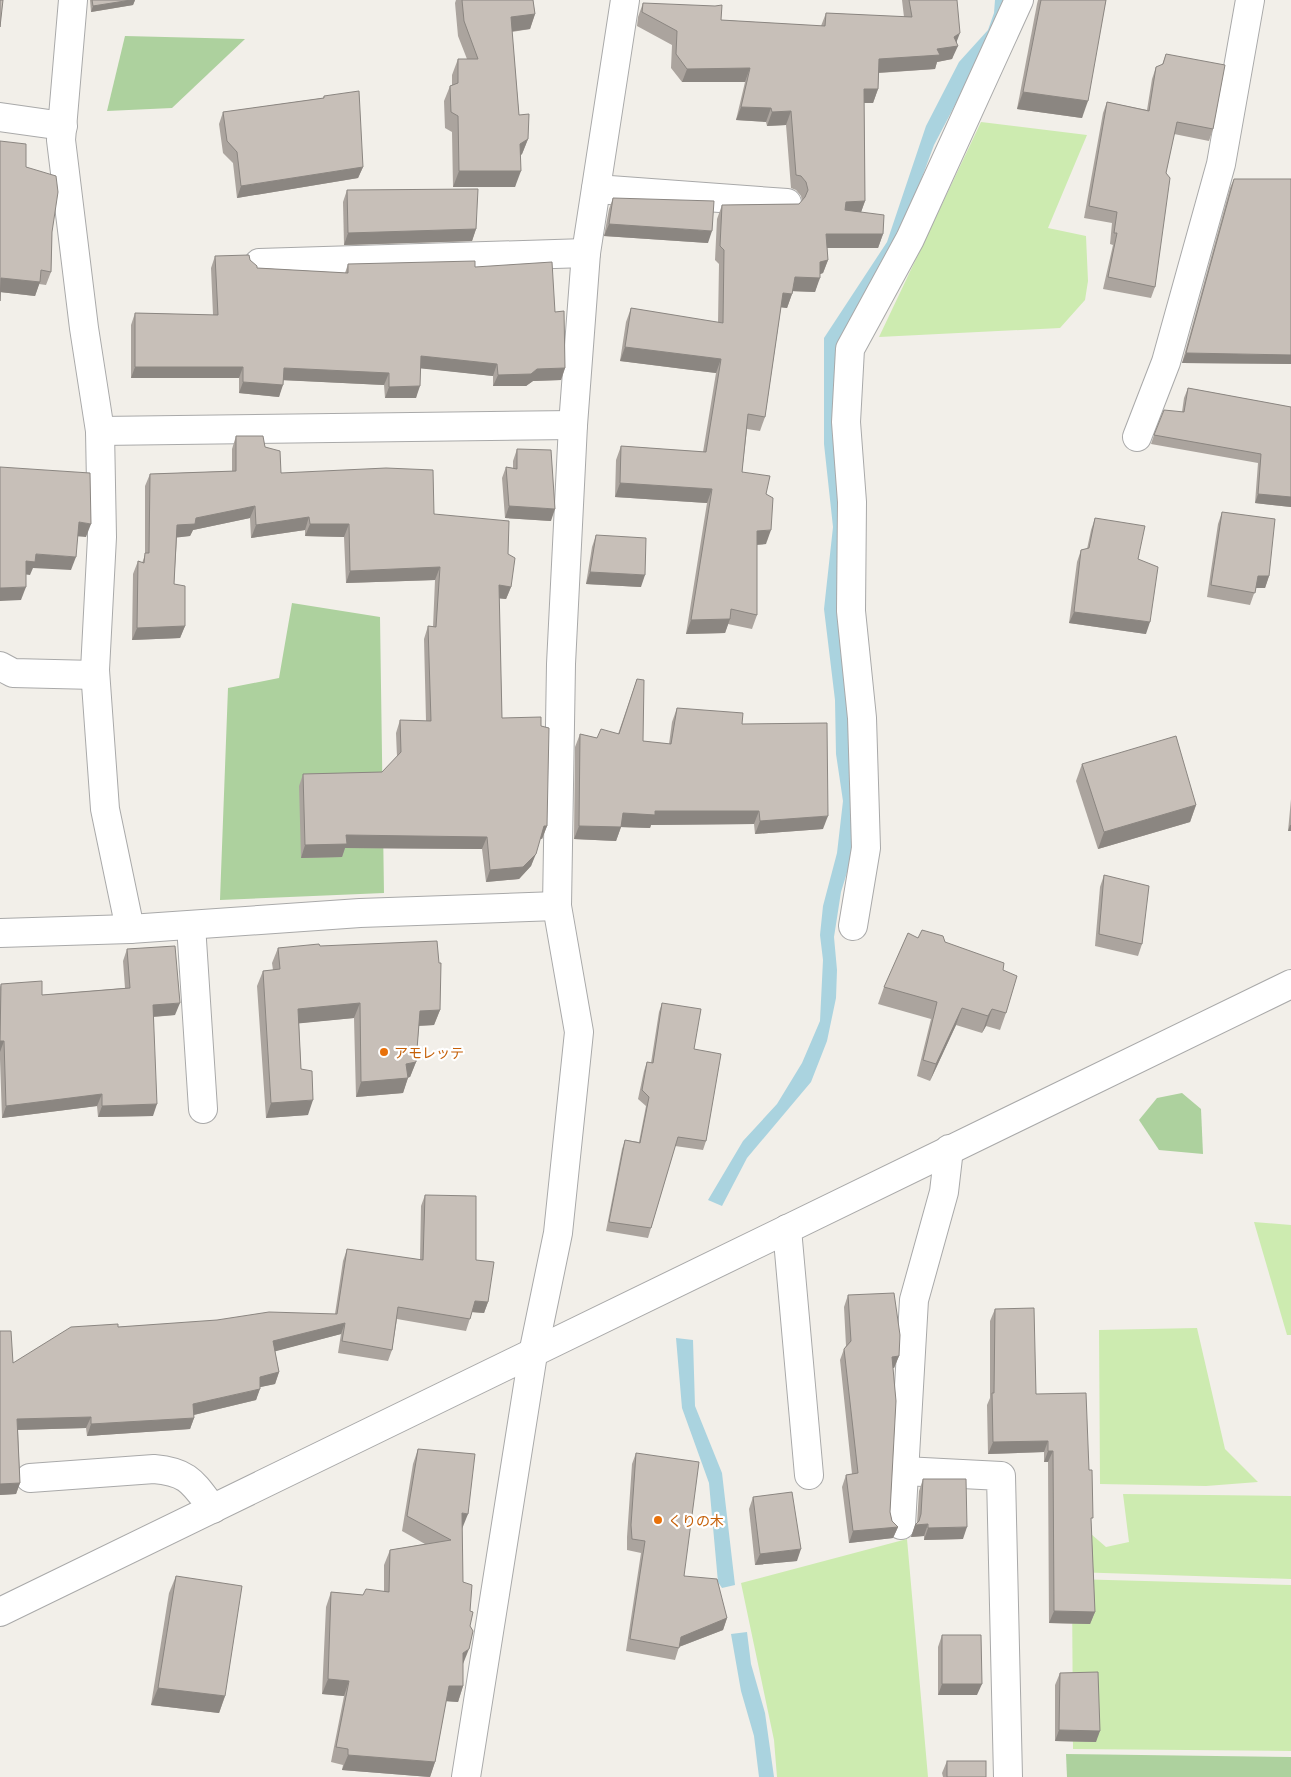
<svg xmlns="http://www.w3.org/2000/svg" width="1291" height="1777" viewBox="0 0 1291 1777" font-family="'Exo 2','Noto Sans JP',sans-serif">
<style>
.grass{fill:#cdebb0}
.forest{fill:#add19e}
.water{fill:#aad3df}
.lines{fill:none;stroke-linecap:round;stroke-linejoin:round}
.minor-casing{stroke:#a9a9a9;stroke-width:30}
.minor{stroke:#fff;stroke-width:28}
.wall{fill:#aba49e}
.shaded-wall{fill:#8b8681}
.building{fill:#c7bfb8;stroke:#8b8681}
.food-dot{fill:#e8710a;stroke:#fff;stroke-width:2}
.labels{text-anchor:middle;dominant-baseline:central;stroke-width:4.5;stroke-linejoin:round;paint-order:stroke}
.food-label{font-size:14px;fill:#c56008;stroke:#fff;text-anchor:start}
</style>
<rect width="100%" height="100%" fill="#f2efe9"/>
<g class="grass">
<path d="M981,122L1087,135L1048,228L1086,236L1088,281L1085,300L1060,328L879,337Z"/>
<path d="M1254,1222L1291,1225V1335H1287Z"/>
<path d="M1197,1328L1225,1449L1258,1482L1206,1486L1100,1484L1099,1330Z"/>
<path d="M1123,1494L1291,1496V1579L1073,1572L1091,1534L1106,1547L1129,1542Z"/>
<path d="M907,1539L928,1777H777L774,1740L741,1583Z"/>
<path d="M1072,1579L1291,1585V1751L1073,1749Z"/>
</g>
<g class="forest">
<path d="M125,36L245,39L172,108L107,111Z"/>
<path d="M292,603L380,617L384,893L220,900L228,688L279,678Z"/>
<path d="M1182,1093L1201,1109L1203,1154L1159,1150L1139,1120L1157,1098Z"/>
<path d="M1066,1754L1291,1757V1777H1067Z"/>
</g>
<g class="water">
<path d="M995,0H1010L934,145L897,245L839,348L832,434L845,520L855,749L853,853L841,892L834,937L837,970L836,998L827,1041L811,1082L747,1158L722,1206L708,1200L743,1141L777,1104L802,1063L820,1021L823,960L820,935L823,906L837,853L843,801L836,754L835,700L824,609L833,527L824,444V338L887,242L926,126L959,62L988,30L994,13Z"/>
<path d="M676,1338L693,1340L695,1406L722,1473L735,1585L722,1588L718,1582L709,1483L682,1408Z"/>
<path d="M747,1632L751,1664L765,1713L774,1777H759L754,1736L741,1691L731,1634Z"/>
</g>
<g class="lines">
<defs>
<g id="minor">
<path d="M73,0L61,140L84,328L100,431L102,537L95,670L105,809L130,929"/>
<path d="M0,117L63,126"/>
<path d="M596,189L787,203"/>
<path d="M259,263L586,253"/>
<path d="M100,431L573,425"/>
<path d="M1137,437L1166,362L1221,164L1250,0"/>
<path d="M0,666L13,673L95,675"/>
<path d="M191,925L203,1109"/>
<path d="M853,926L866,848L862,718L851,611L852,502L846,422L850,349L910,239L1019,0"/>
<path d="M0,933L130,929L360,913L557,906"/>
<path d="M787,1229L809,1475"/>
<path d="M904,1471L1001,1476L1008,1777"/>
<path d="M30,1478L154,1469C189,1472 193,1483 213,1509"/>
<path d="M901,1525L914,1300L944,1192L949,1149"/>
<path d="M0,1612L1291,984"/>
<path d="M466,1777L533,1354L558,1233L579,1032L557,906L561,664L573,425L586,253L625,0"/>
</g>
</defs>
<use href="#minor" class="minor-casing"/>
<use href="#minor" class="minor"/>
</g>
<g class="wall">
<path d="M90,0H135L133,5L91,12Z"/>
<path d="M456,0H533L535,14L530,29L512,32L519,115L528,139L522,154L521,155L515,187H453L452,132L445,128L444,101L450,86L452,85V75L458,59H467L458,36L455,3Z"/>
<path d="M902,0H957V43L952,59L937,62L935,69L879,73L878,89L873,103H864L865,201L861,212L883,234L878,248H827L828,260L823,273L820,274L815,292L793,291L787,308L781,307L765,417L760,431L747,429L742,472L766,494V544L757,545V615L752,629L728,624L725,633L686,634L707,503L615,497L616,460L621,446L703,452L716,373L620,361L626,322L631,308L718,323L719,264L715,260L717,219L722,205L799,204L802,201L801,196L796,190L791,188L786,125L767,126L766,122L736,120L745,82H682L671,68L672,45L637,26L638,17L643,3L721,20L821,26L826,13L904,17Z"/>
<path d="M1038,0H1106L1082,118L1017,109L1037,4Z"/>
<path d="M1166,54L1213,129L1209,141L1174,134L1166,173L1155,287L1151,298L1103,289L1113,245L1110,244L1112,223L1084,218L1103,113L1107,102L1147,110L1152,79L1156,67L1162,65Z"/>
<path d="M324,96L363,167L358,178L237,198L233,163L223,153L219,124L223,112L323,98Z"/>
<path d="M0,141L26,167L52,232L51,272L46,285L39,284L35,296L0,292Z"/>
<path d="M1234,179H1291V364L1182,363L1230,188Z"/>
<path d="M347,190L476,229L472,241L344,245L343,202Z"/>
<path d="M613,198L708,243L604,236L609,209Z"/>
<path d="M215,256L250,260L257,268L345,273L348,264L475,267L555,312L565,368L561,380L533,381L526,386H493V376L421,368L416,398H385L384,385L283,380L279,397L239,393V378H131V325L135,313L213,315L211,268Z"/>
<path d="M1188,388L1291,407V507L1255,503L1258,463L1151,444L1154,435L1182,412L1184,398Z"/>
<path d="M236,436L265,447L281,473L434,514L508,554L511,587L506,599L499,598L502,718L547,826L542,839L540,838L531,866L519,879L486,882L482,849L345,848L342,857L301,858L299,786L303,774L382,772L397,757L396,733L400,720L426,721L424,639L428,626L433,627L435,580L346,583L344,537L305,536V530L251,538L250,518L193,530L190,536L177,537L174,584L185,626L180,638L132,640L133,574L138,561L142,563L145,555V486L150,474L232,471V449Z"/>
<path d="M517,449L551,521L505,518L502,478L506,467L513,468V461Z"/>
<path d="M1222,512L1269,576L1265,588H1256L1250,605L1207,597L1218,524Z"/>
<path d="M1095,518L1138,559L1146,634L1069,623L1077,562L1081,550L1087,549L1091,530Z"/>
<path d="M596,535L641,587L586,584L592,547Z"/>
<path d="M637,679L643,741L669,744L672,722L677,708L742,724L823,829L755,834L754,824L651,825L650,828L621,827L616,841L574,839L575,747L580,734L597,738L618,734Z"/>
<path d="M1082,764L1196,805L1190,822L1098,849L1076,781Z"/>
<path d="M1291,799V831H1288Z"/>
<path d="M1104,875L1142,944L1138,956L1095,946L1100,887Z"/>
<path d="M918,938L945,942L1003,970L1006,1013L1000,1030L986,1026L982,1033L956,1025L930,1081L917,1076L931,1019L878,1004L884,987Z"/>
<path d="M320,946L440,1010L434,1025L419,1026L416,1062L410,1077H408L403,1093L356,1097L354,1018L299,1023L301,1069L308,1115L266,1118L257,986L263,971L273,970L272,963L278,948Z"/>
<path d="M127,949L175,1015L154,1017L153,1116L98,1117L97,1106L2,1118L0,1059V987L1,984L42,995L125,988L123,961Z"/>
<path d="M662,1003L694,1049L706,1141L703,1150L675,1146L651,1228L648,1238L606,1231L622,1149L625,1140L639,1142L646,1106L638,1099L644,1071L647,1062L651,1063L659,1012Z"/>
<path d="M425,1195L476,1260L488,1302L484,1313L472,1312L466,1331L397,1319L392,1350L388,1361L338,1353L341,1334L275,1351L279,1372L275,1384L260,1387L256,1400L194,1415V1418L190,1429L87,1436L86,1428L18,1430L20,1483L16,1494L0,1495V1331L13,1363L118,1327L335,1314L343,1261L347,1249L420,1260L421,1206Z"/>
<path d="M848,1295L899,1356L894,1368H893L890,1512L892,1521L898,1527L893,1538L849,1543L842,1487L846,1475L852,1474L840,1360L844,1349L846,1346L844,1307Z"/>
<path d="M995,1309L1036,1394L1091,1522L1095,1612L1090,1624L1049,1623L1048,1462H1044V1452L988,1454L987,1405L990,1398V1321Z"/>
<path d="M418,1449L462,1529L463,1686L458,1702L446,1701L435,1762L430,1777L342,1770L343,1765L331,1762L344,1696L322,1694L326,1607L331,1592L363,1595L384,1591V1565L390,1550L425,1544L402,1531L413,1464Z"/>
<path d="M636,1453L684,1576L727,1618L723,1630L679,1647L675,1660L626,1651L641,1553L627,1550V1537L632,1464Z"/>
<path d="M923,1479L963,1539L924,1540V1536L911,1537L915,1525L917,1523L919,1491Z"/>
<path d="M753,1497L797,1561L755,1565L749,1509Z"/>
<path d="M176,1576L225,1696L219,1713L151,1705L169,1593Z"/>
<path d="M942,1635L977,1695H938V1647Z"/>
<path d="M1060,1673L1096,1742L1055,1741V1685Z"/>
<path d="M947,1761L986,1777H943L942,1773Z"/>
</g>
<g class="shaded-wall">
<path d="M131,0H135L133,5L91,12L93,6Z"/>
<path d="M535,14L530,29L505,32L511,17Z"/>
<path d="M960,33L955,46H958L952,59L937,62L935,69L874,73L879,59L937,49Z"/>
<path d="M750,68L745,82H682L687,69Z"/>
<path d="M864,89H878L873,103H859Z"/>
<path d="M1023,92L1088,101L1082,118L1017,109Z"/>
<path d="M741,107L771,108L766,122L736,120Z"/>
<path d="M791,111L786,125L767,126L772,112Z"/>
<path d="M528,139L522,154L515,159L520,144Z"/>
<path d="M363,167L358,178L237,198L241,186Z"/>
<path d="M459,171H521L515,187H453Z"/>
<path d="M865,201L860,215L840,216L846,202Z"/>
<path d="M609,224L712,231L708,243L604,236Z"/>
<path d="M476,229L472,241L344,245L348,233Z"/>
<path d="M826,234H883L878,248H821Z"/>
<path d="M828,260L823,273L815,276L820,262Z"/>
<path d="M795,277L820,278L815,292L789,291Z"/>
<path d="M1,278L40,282L35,296L0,292Z"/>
<path d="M783,293L792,294L787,308L778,307Z"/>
<path d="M625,347L721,359L716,373L620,361Z"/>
<path d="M1186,353L1291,355V364L1182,363Z"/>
<path d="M421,356L497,364L493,376L417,368Z"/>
<path d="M135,367H243L239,378H131Z"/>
<path d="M284,368L389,373L384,385L280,380Z"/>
<path d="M565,368L561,380L533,381L526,386H493L498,375L537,369Z"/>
<path d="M243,382L283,385L279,397L239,393Z"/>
<path d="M420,386L416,398H385L389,387Z"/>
<path d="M620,483L712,489L707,503L615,497Z"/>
<path d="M1258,494L1291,497V507L1255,503Z"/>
<path d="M255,506L250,518L193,530L190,536L173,538L177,525L196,518Z"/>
<path d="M509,506L555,509L551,521L505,518Z"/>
<path d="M309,517L305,530L251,538L256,525Z"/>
<path d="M79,522L91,524L86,537L74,536Z"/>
<path d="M310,524H349L344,537L305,536Z"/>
<path d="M771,530L766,544L752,545L757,531Z"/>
<path d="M36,554L76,557L71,570L33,568L30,575L22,574L26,561Z"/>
<path d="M440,567L435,580L346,583L350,571Z"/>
<path d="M590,572L645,575L641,587L586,584Z"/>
<path d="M1258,576H1269L1265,588H1254Z"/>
<path d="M499,585L511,587L506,599L495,598Z"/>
<path d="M26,587L21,600L0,601V588Z"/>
<path d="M1074,612L1150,622L1146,634L1069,623Z"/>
<path d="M730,619L725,633L686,634L691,620Z"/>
<path d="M185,626L180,638L132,640L137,628Z"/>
<path d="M1196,805L1190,822L1098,849L1104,832Z"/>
<path d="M655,811H759L754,824L651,825L650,828L619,827L623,813Z"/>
<path d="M828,816L823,829L755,834L760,821Z"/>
<path d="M1290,825H1291V831H1288Z"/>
<path d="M544,826H547L542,839L539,838Z"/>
<path d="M579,826L621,827L616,841L574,839Z"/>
<path d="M346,835L487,837L482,849L345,848L342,857L301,858L305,845Z"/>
<path d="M536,854L531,866L519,879L486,882L490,870Z"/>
<path d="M180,1003L175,1015L149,1017L153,1005Z"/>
<path d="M360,1003L354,1018L293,1024L298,1009Z"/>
<path d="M962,1008L956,1025L930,1081L936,1064Z"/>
<path d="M992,1009L986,1026L982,1033L988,1016Z"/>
<path d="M440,1010L434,1025L414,1026L420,1011Z"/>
<path d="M0,1041H4L0,1052Z"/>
<path d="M416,1062L410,1077L404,1079L408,1078L403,1093L356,1097L361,1082L406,1064Z"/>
<path d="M102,1094L97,1106L2,1118L6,1106Z"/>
<path d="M313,1100L308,1115L266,1118L271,1103Z"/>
<path d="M157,1104L153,1116L98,1117L102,1106Z"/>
<path d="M475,1301L488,1302L484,1313L471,1312Z"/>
<path d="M345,1323L341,1334L269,1353L273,1341Z"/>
<path d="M899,1356L894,1368H887L892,1357Z"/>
<path d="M279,1372L275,1384L256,1388L260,1377Z"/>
<path d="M260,1389L256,1400L189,1416L193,1404Z"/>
<path d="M91,1417L86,1428L13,1430L17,1419Z"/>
<path d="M194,1418L190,1429L87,1436L91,1424Z"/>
<path d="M1048,1441L1044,1452L988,1454L993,1442Z"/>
<path d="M1048,1451H1053L1048,1462H1044Z"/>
<path d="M20,1483L16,1494L0,1495V1484Z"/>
<path d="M462,1513L468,1514L462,1529Z"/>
<path d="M928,1524L924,1536L911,1537L915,1525Z"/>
<path d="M898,1527L893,1538L849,1543L853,1531Z"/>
<path d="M967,1527L963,1539L924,1540L928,1528Z"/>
<path d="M801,1549L797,1561L755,1565L760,1554Z"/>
<path d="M1054,1611L1095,1612L1090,1624L1049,1623Z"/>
<path d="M727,1618L723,1630L676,1648L681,1637Z"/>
<path d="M469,1649L463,1664V1653Z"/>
<path d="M328,1679L349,1681L344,1696L322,1694Z"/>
<path d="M942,1684H982L977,1695H938Z"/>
<path d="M449,1686H463L458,1702L444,1701Z"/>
<path d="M158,1688L225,1696L219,1713L151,1705Z"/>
<path d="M1059,1730L1100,1731L1096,1742L1055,1741Z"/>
<path d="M348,1755L435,1762L430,1777L342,1770Z"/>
</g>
<g class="building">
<path d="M0,0H3L0,27Z"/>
<path d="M92,0H131L93,6Z"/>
<path d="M462,0H533L535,14L511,17L519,115L529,114L528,139L520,144L521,171H459L458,116L451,112L450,86L458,83V59H478L464,21Z"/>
<path d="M909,0H957L960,33L954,37L958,46L937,49L940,55L879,59L878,89H864L865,201L846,202L845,210L884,215L883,234H826L828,260L820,262V278L795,277L792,294L783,293L765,417L748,414L742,472L770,476L766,494L773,498L771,530L757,531V615L731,609L730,619L691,620L712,489L620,483L621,446L706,452L721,359L625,347L631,308L723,323L724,250L720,246L722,205L799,204L805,197L808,190L806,182L801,176L796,175L791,111L772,112L771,108L741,107L750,68L687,69L676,54L677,31L642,12L643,3L715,6L722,5L721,20L825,26L826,13L912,17Z"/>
<path d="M1041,0H1106L1088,101L1023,92Z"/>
<path d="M1166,54L1225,65L1213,129L1177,122L1166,173L1170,178L1155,287L1108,277L1117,233H1114L1117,212L1089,206L1107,102L1149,111L1156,67L1163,64Z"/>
<path d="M359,91L363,167L241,186L237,152L227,141L223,112L324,98V96Z"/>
<path d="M0,141L26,144V167L56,176L58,192L52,232L51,272L41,270L40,282L1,278L0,301Z"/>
<path d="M1234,179H1291V355L1186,353Z"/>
<path d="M478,189L476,229L348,233L347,190Z"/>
<path d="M613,198L714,201L712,231L609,224Z"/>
<path d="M249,255L250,260L257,266V268L348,273V264L475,261V267L552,262L555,312L564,311L565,368L537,369L531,374L498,375L497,364L421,356L420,386L389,387V373L284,368L283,385L243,382V367H135V313L218,315L215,256Z"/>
<path d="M1188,388L1291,407V497L1258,494L1261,454L1154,435L1164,410L1184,412Z"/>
<path d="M236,436H263L265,447L280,451L281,473L386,468L433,470L434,514L509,521L508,554L515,558L511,587L499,585L502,718L541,717V726L549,728L547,826H544L536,854L523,867L490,870L487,837L346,835L347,844L305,845L303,774L382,772L401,752L400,720L431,721L428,626L436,627L440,567L350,571L349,524H310L309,517L256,525L255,506L196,518L195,524L177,525L174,584L185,586V626L137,628L138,561L144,563L145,553H149L150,474L236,471Z"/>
<path d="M517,449L551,450L555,509L509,506L506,467L517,469Z"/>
<path d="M0,467L90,473L91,524L79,522L76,557L36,554L35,562L26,561V587L0,588Z"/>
<path d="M1222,512L1275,519L1269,576H1258L1255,593L1211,585Z"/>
<path d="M1095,518L1145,526L1138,559L1158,567L1150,622L1074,612L1081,550L1089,548Z"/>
<path d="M596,535L646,538L645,575L590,572Z"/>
<path d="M637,679L644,680L643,741L671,744L677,708L743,713L742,724L827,723L828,816L760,821L759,811H655V815L623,813L621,827L579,826L580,734L597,738L601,729L619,734Z"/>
<path d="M1176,736L1196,805L1104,832L1082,764Z"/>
<path d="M1104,875L1149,886L1142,944L1099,934Z"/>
<path d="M922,930L943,936L945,942L1004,963L1003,970L1017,976L1006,1013L992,1009L988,1016L962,1008L936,1064L923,1060L937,1002L884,987L908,933L918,938Z"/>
<path d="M437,941L439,963H441L440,1010L420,1011L416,1062L406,1064L408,1078L361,1082L360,1003L298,1009L301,1069L312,1071L313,1100L271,1103L263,971L280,969L278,948L319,944L320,946Z"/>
<path d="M175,946L180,1003L153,1005L157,1104L102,1106V1094L6,1106L4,1041H0L1,984L42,981V995L130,988L127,949Z"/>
<path d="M662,1003L701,1009L694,1049L721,1054L706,1141L678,1137L651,1228L609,1222L625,1140L640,1143L649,1097L642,1090L647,1062L653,1063Z"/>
<path d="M425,1195L476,1196V1260L494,1262L488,1302L475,1301L470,1319L398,1307L392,1350L342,1341L345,1323L273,1341L279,1372L260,1377V1389L193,1404L194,1418L91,1424V1417L17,1419L20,1483L0,1484V1331H11L13,1363L71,1327L118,1324V1327L217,1320L269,1312L337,1314L347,1249L423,1260Z"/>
<path d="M894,1293L900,1335L899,1356L892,1357L896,1401L890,1512L892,1521L898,1527L853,1531L846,1475L858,1473L844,1349L851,1341L848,1295Z"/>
<path d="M1034,1308L1036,1394L1086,1393L1089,1470H1092L1093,1518H1091L1095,1612L1054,1611L1053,1451H1048V1441L993,1442L992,1393H994L995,1309Z"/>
<path d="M418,1449L475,1454L468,1514L462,1513L463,1582L472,1585L470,1611L473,1612L470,1626L473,1631L469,1649L463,1653V1686H449L435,1762L348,1755V1749L336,1747L349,1681L328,1679L331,1592L363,1595L366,1589L389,1592L390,1550L451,1540L407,1516Z"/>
<path d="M636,1453L699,1462L684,1576L717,1579L727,1618L681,1637L679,1648L630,1639L645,1541L632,1539L631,1525Z"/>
<path d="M923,1479H966L967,1527L928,1528V1524L915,1525L919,1521L921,1514Z"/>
<path d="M792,1492L801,1549L760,1554L753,1497Z"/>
<path d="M176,1576L242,1586L225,1696L158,1688Z"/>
<path d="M942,1635H981L982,1684H942Z"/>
<path d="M1098,1672L1100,1731L1059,1730L1060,1673Z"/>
<rect x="947" y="1761" width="39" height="16"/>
</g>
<g class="food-dot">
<circle cx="384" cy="1052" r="5"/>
<circle cx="658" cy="1520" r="5"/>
</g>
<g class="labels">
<g class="food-label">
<text x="394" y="1052">アモレッテ</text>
<text x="668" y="1520">くりの木</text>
</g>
</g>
</svg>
